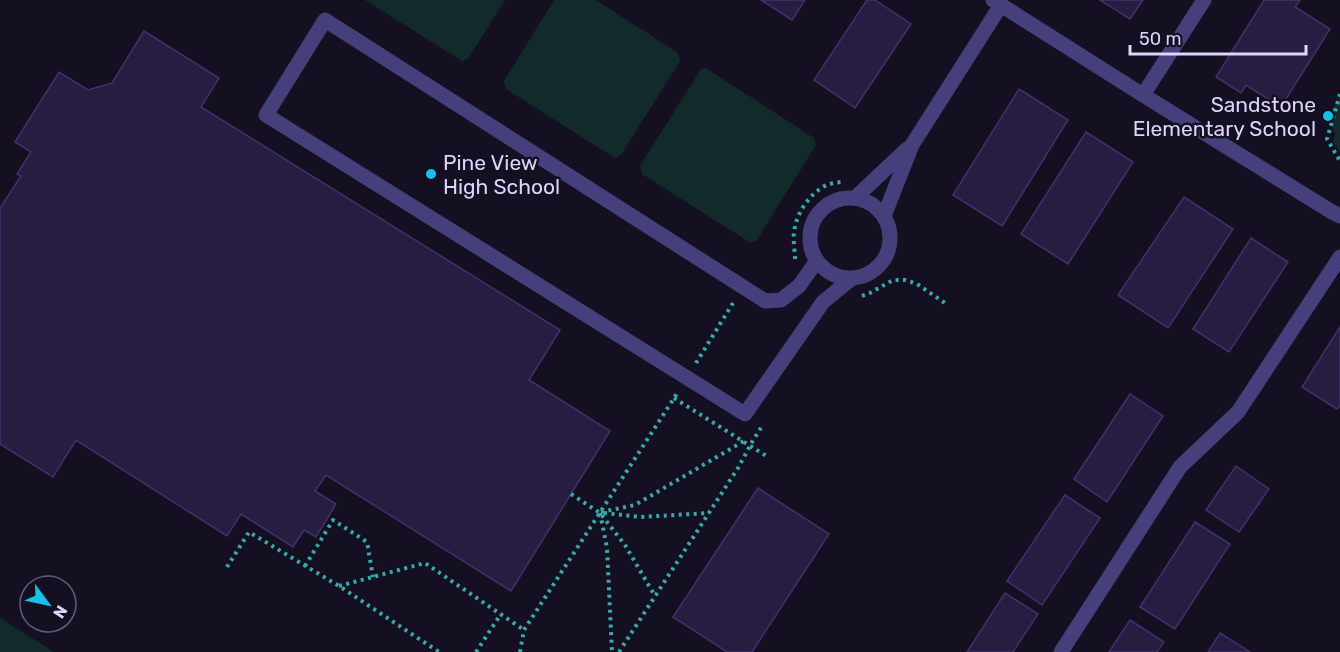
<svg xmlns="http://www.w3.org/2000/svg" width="1340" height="652" viewBox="0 0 1340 652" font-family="Rubik,sans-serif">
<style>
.green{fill:#132a2b}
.building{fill:#271d41;stroke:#41316b;stroke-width:1.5}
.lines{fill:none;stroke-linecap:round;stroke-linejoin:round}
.path{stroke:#39a9aa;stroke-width:4;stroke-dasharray:3 4.5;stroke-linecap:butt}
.minor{stroke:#453f7c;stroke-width:15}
.poi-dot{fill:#14c3e7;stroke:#141022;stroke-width:2}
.labels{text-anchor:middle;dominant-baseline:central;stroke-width:5;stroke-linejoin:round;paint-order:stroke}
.poi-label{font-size:21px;fill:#dbd4fb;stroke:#141022;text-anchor:end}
</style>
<rect width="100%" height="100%" fill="#141022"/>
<g class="green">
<path d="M365,0H505L468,59L462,61Z"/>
<path d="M554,0H596L678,53L680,61L621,155L615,158L506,89L504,81Z"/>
<path d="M706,68L814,138L816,145L757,240L751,243L642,174L640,166L701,69Z"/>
<path d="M1340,97V152L1333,142L1335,134L1328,116Z"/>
<path d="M0,618L54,652H0Z"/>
</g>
<g class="building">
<path d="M761,0H805L792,20Z"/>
<path d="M867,0H875L911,24L855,108L814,80Z"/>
<path d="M1100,0H1143L1130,19Z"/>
<path d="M1264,0H1300L1295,7L1330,29L1281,107L1246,85L1241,93L1216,77Z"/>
<path d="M144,31L219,78L201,107L560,330L529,380L610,431L511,591L326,475L315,491L336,504L316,537L304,530L293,547L241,514L227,536L76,440L53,477L0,444V208L21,176L17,174L31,152L15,142L59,72L88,90L112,83Z"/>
<path d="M1019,89L1068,120L1002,226L953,195Z"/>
<path d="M1086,132L1133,162L1068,264L1021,234Z"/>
<path d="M1184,197L1233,229L1168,328L1118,295Z"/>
<path d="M1251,238L1288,262L1229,352L1193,329Z"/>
<path d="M1340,327V405L1337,409L1302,387Z"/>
<path d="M1130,394L1163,416L1107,502L1074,479Z"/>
<path d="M1236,466L1269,489L1239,532L1206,510Z"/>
<path d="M758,488L829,534L752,652H727L673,617Z"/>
<path d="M1065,495L1100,518L1042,605L1007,581Z"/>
<path d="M1195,522L1230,544L1175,629L1140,607Z"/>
<path d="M1005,593L1038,614L1013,652H967Z"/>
<path d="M1130,620L1164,642L1157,652H1109Z"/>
<path d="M1220,633L1250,652H1208Z"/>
</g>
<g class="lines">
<g class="path">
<path d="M1340,94L1327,139L1340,161"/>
<path d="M795,259C795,249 792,237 795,227C798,210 813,190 829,184C834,183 839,182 843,182"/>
<path d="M862,296L870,293L893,280H905L917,284L945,303"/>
<path d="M696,363L733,303"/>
<path d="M674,398L768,457"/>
<path d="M571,494L600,513L625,545L655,596"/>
<path d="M601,512L635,505L744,441"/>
<path d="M600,513L607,548L612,652"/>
<path d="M604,513L641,517L709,513"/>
<path d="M305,566L333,520L367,542L373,577"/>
<path d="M227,567L249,532L339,586L439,652"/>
<path d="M339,586L425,563L524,630"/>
<path d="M476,652L501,614"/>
<path d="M520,652L524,630L678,392"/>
<path d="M619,652L738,468L752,442L762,426"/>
</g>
<g class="minor">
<path d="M993,0L1143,95L1332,212L1340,216"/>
<path d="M1143,95L1204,0"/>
<circle cx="850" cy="238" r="40"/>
<path d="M855,198L907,149"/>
<path d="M884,216L912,145L1001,5"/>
<path d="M816,262L799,286L781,300L765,301L325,20L266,115L745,414L823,302L851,279"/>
<path d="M1061,652L1180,467L1238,412L1340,257"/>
</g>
</g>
<g class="poi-dot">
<circle cx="1328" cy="116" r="6"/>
<circle cx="431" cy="174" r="6"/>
</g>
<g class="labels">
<g class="poi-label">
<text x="1316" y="104">Sandstone<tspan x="1316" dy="24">Elementary School</tspan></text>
<text x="443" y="162" text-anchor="start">Pine View<tspan x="443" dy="24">High School</tspan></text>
</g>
</g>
<g transform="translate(48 604) rotate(123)"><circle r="28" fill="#141022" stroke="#645e79" stroke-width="1.5"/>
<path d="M0-4.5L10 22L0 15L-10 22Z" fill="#14c3e7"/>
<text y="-9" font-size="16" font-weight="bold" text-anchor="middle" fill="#dbd4fb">N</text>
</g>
<path d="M1130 45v9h176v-9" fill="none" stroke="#dbd4fb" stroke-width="3"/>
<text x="1139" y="45" font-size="18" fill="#dbd4fb" stroke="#141022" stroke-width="4.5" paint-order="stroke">50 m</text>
</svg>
